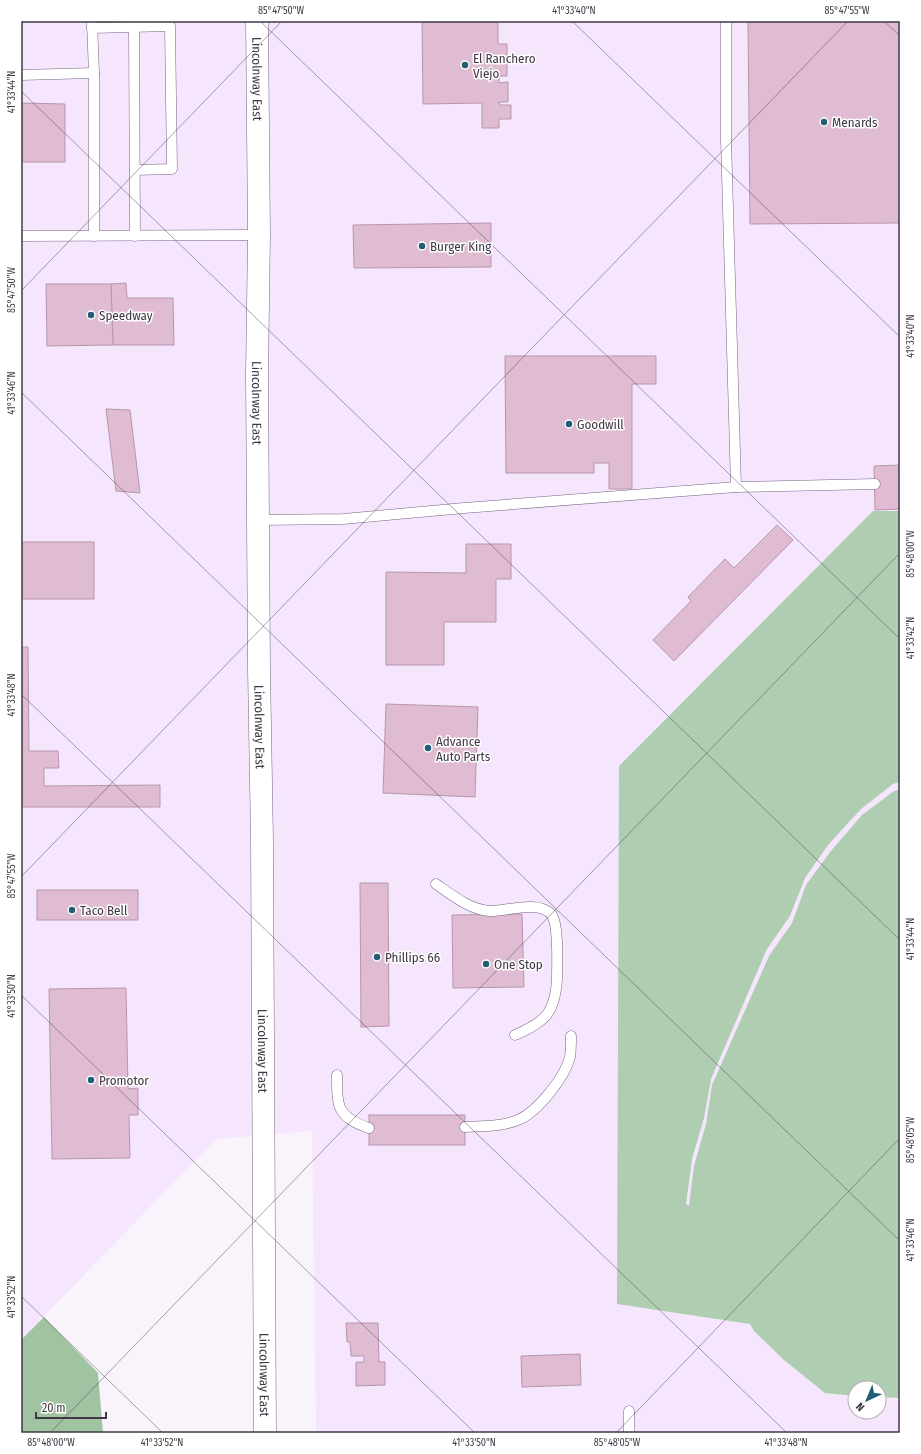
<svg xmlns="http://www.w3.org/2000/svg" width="921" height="1454" viewBox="0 0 921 1454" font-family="'Fira Sans Condensed',sans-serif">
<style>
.built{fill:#f5e6fd;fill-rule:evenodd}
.green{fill:#afceb1}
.forest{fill:#a0c3a2}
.building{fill:#dfbcd2;stroke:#b796ab}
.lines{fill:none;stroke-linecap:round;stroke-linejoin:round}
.lane-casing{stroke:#766380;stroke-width:11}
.highway-casing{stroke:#766380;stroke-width:23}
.lane{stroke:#fff;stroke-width:10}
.highway{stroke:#fff;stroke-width:22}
.ticks{fill:none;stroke:#403845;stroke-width:1;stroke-opacity:0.45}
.poi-dot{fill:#205e75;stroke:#fff;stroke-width:1.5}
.labels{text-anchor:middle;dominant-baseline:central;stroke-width:3;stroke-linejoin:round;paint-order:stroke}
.poi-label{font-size:13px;fill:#403845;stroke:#fff;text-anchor:start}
.street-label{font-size:13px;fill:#403845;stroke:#fff}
.neatline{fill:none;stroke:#403845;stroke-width:1.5}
.ticks-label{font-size:10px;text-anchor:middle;fill:#403845}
</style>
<rect width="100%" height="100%" fill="#f9f4fb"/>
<path class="built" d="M21,21H900V1433H316L312,1131L216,1139L21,1340ZM855,1388H879V1412H855Z"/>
<path class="green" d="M873,511H900V782L893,784L861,809L828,845L805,878L790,916L767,949L711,1079L704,1118L692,1159L686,1204L689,1206L694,1166L706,1124L712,1085L769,956L792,923L806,885L830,852L862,815L894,791L900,789V1398L879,1397V1388H855V1396L825,1393L784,1360L754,1331L750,1324L617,1304L619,766Z"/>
<path class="forest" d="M44,1317L98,1373L103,1433H21V1340Z"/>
<g class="building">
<path d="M422,21H498V44H507V76H499V83L508,82V102H499L500,105H511V119H499V128H482V103L423,104Z"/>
<path d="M748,21H900V223L750,224Z"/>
<path d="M21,103L65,104V162H21Z"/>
<path d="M491,223V267L354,268L353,225Z"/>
<path d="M126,283L127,298H173L174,345H113L111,284Z"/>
<path d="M46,284H111L113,345L47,346Z"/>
<path d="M505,356H656V384H632V489H609V463H594V473H506Z"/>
<path d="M106,409L130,410L140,493L116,491Z"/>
<path d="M900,465V509L875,510L874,466Z"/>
<path d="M777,525L793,540L674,661L653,640L691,601L688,597L725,559L734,568Z"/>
<rect x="21" y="542" width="73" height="57"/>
<path d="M466,544H511V579H496V622H444V665H386V572L466,573Z"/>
<path d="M21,647H28L29,751H58L59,768H44V786L160,785V807H21Z"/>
<path d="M386,704L478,707L475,797L383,793Z"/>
<path d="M360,883H388L389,1026L361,1027Z"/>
<rect x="37" y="890" width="101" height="30"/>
<path d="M522,914L524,987L453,988L452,915Z"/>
<path d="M126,988L128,1089L138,1088V1115H129L130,1158L52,1159L49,989Z"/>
<rect x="369" y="1115" width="96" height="30"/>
<path d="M346,1323H378L379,1362H385V1385L356,1386V1362H364V1356H351L350,1342H347Z"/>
<path d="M580,1354L581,1385L522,1387L521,1356Z"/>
</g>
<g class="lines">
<defs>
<g id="lane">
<path d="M92,22L94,73V236"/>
<path d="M134,26L135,236"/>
<path d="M92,28L170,26L172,169L135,170"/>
<path d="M21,75L94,73"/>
<path d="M21,236L259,235"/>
<path d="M736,487L875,484"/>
<path d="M258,520L343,519L464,508L736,487L726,139V21"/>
<path d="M436,884C452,895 470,910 490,911C504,911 518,906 533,907C539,907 548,910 552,915C559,927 557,964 557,979C555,1012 546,1022 515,1035"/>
<path d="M337,1075C337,1107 337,1117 369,1128"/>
<path d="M465,1127C483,1126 503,1127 520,1119C538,1111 565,1077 570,1057C571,1051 571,1043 571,1036"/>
<path d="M629,1433V1411"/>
</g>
<g id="highway">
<path id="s1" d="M257,21L259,235L257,375L259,669L262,840L265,1433"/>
</g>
</defs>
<use href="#lane" class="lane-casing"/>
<use href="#highway" class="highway-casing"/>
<use href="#lane" class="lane"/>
<use href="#highway" class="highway"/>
</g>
<path class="ticks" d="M260,21L900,639M572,21L900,337M884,21L900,36M21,91L900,940M21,291L282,21M21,392L900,1241M21,694L787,1433M21,877L848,21M21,995L475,1433M21,1296L163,1433M50,1433L900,553M616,1433L900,1138"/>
<g class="poi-dot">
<circle cx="465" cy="65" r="4"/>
<circle cx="824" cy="122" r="4"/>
<circle cx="422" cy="246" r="4"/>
<circle cx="91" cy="315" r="4"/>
<circle cx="569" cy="424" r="4"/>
<circle cx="428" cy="748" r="4"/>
<circle cx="72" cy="910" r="4"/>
<circle cx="377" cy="957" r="4"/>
<circle cx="486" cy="964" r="4"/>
<circle cx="91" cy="1080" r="4"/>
</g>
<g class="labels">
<g class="poi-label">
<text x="473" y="58">El Ranchero<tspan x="473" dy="15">Viejo</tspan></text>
<text x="832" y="122">Menards</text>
<text x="430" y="246">Burger King</text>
<text x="99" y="315">Speedway</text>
<text x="577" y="424">Goodwill</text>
<text x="436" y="741">Advance<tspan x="436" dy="15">Auto Parts</tspan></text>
<text x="80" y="910">Taco Bell</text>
<text x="385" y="957">Phillips 66</text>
<text x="494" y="964">One Stop</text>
<text x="99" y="1080">Promotor</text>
</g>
<g class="street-label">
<text stroke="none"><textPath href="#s1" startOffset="58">Lincolnway East</textPath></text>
<text stroke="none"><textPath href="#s1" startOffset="382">Lincolnway East</textPath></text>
<text stroke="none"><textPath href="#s1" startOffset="706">Lincolnway East</textPath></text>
<text stroke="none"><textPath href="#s1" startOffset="1030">Lincolnway East</textPath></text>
<text stroke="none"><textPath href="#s1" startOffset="1354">Lincolnway East</textPath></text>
</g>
</g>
<rect width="921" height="1454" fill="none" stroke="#ffffff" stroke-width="44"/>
<g transform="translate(867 1400) rotate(224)"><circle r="19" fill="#ffffff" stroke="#b3afb5"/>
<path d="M0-3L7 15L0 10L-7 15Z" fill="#205e75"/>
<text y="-6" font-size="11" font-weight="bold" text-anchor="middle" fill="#403845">N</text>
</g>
<path d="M36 1412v6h70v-6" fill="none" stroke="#403845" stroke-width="2"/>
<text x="42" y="1412" font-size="12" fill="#403845" stroke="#ffffff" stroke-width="3" paint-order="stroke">20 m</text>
<rect x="22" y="22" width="877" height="1410" class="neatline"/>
<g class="ticks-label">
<text x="281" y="14">85°47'50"W</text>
<text x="574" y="14">41°33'40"N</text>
<text x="847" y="14">85°47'55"W</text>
<text transform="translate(11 92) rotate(-90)" y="4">41°33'44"N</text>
<text transform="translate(11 290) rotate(-90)" y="4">85°47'50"W</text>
<text transform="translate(910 336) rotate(-90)" y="4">41°33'40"N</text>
<text transform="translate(11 393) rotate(-90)" y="4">41°33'46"N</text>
<text transform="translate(910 554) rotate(-90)" y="4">85°48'00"W</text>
<text transform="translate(910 638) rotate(-90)" y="4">41°33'42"N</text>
<text transform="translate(11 695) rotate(-90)" y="4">41°33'48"N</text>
<text transform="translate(11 876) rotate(-90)" y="4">85°47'55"W</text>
<text transform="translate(910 939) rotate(-90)" y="4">41°33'44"N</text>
<text transform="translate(11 996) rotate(-90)" y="4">41°33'50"N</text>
<text transform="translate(910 1140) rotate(-90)" y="4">85°48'05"W</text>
<text transform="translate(910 1240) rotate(-90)" y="4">41°33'46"N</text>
<text transform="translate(11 1297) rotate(-90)" y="4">41°33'52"N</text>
<text x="51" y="1446">85°48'00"W</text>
<text x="162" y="1446">41°33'52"N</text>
<text x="474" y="1446">41°33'50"N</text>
<text x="617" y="1446">85°48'05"W</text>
<text x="786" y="1446">41°33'48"N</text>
</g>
</svg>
